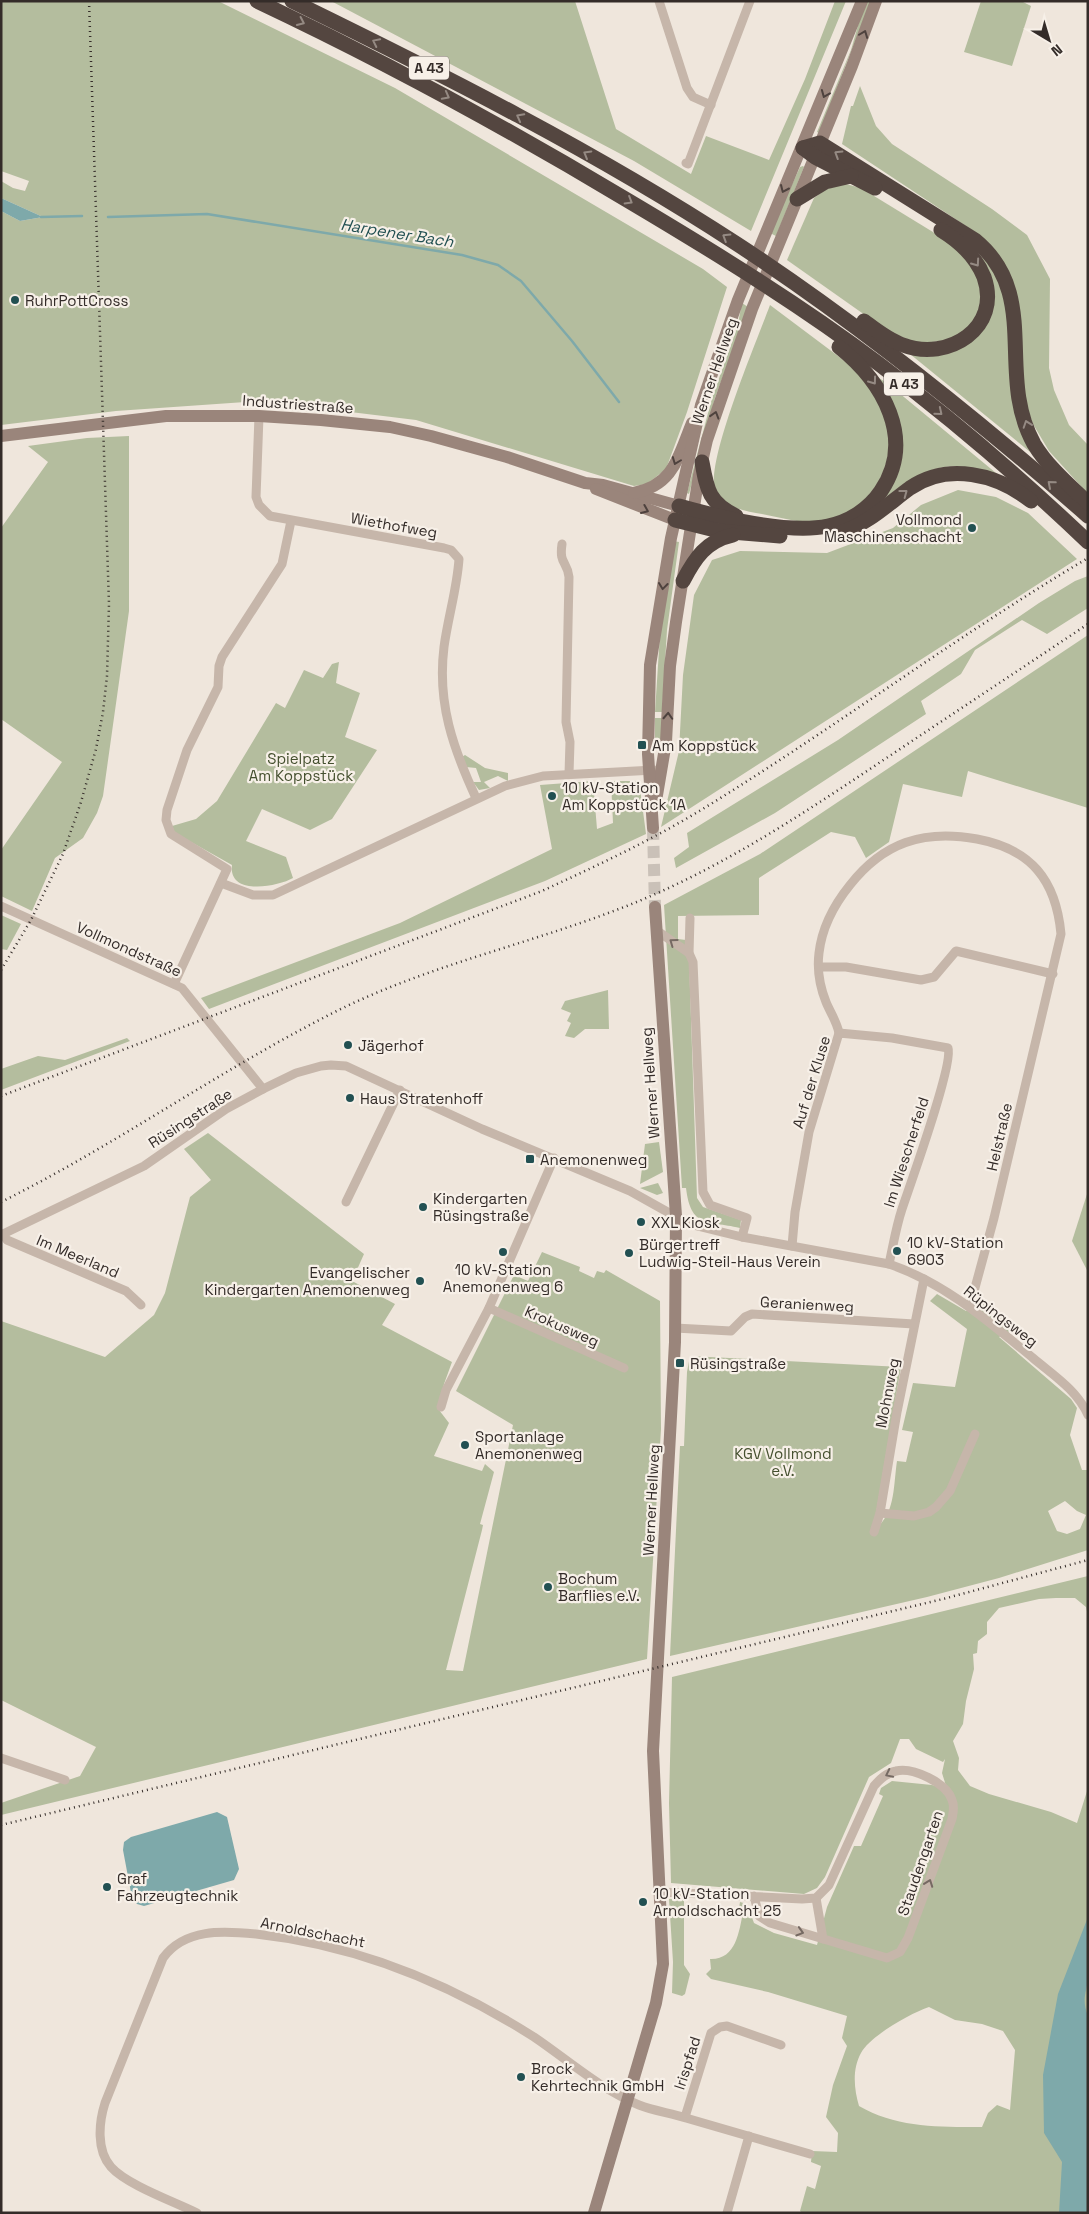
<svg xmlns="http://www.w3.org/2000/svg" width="1089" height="2214" viewBox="0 0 1089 2214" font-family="'Space Grotesk',sans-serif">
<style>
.green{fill:#b4bd9e;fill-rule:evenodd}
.water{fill:#7ea9aa}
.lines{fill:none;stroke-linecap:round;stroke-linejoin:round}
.stream{stroke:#7ea9aa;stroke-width:2.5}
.secondary-tunnel{stroke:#cac1b8;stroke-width:12;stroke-dasharray:12 6;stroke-linecap:butt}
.street{stroke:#c6b6aa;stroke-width:9}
.secondary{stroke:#9a857b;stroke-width:12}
.highway{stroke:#544640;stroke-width:15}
.rail{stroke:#342c29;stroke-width:2.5;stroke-dasharray:1 4;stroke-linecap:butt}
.oneway{stroke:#958a83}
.oneway2{stroke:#4e423e}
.oneway3{stroke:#766a63}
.poi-dot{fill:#225052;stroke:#f7f0e8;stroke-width:2}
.labels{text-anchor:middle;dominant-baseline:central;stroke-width:4.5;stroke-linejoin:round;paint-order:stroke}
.shield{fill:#f7f0e8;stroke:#6e6762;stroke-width:1}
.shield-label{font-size:14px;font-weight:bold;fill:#342c29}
.poi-label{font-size:15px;fill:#342c29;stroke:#f7f0e8;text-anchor:start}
.street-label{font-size:15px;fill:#342c29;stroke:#f7f0e8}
.park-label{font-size:15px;fill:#45502f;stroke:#f7f0e8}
.water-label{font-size:16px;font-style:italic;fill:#225052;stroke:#f7f0e8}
</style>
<rect width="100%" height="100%" fill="#efe6dc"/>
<g class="green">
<path d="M1,1H218L395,88L703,269L727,287L687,412L666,469L647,484L634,486L416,420L260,401L116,411L1,425V211L20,221L43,217L1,198V181L13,188L25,191L29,181L1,171Z"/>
<path d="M331,1H575L616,129L691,174L706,136L769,160L805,79L835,1H846L751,231L634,161Z"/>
<path d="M865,1H871L819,133L817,132L851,50Z"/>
<path d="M981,1H1021L1031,6L1012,66L964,52Z"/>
<path d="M860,86L876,126L892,144L992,209L1027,235L1050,279L1049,368L1054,390L1069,425L1088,445V494L1049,451L1033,424L1023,395L1019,319L975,232L842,144L851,106H853Z"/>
<path d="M803,166L804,167L776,236L770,233L800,167Z"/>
<path d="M842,183L861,188L946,240L957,249L977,272L982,300L974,322L958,338L920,344L889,332L787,260L814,198L825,190Z"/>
<path d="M971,246L999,274L1040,460L910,354L928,357L949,353L991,311Z"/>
<path d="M742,303L748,307L715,398L689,494L687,493L712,398L737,328Z"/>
<path d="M770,305L854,368C865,380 884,407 888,423C897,471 865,518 815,522C797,523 779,517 762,514C746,511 721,508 715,489C706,460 758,338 770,305Z"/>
<path d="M874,375L887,383L1002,478C990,474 977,469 964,467C929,462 900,486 874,507L898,471Z"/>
<path d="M129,436V611L103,796L97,813L83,838L55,858L32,911L1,896V850L62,762L1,719V528L48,462L28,446L87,438Z"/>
<path d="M958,490L996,497L1028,513L1077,559L661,827L679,751L683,675L694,595L712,560L740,551L827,553L893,528L921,505Z"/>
<path d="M673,541L679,542L667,630L662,712H655L660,634Z"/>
<path d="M1088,576V608L1047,634L1022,620L975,650L961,674L921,701L926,714L775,813L676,868L674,858L689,847L687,833L838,740L1039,603L1075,581Z"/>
<path d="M1088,635V808L968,771L962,797L903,784L889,842L866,858L855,837L831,832L759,878V915L678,916V939L686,940L689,959L697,1198L703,1207L741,1220L740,1228C706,1220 691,1228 686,1188H682L664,905L760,854Z"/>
<path d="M339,662L336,683L360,693L345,737L377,750L332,819L310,830L262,809L246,841L286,857L293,878C277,887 228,896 232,865L175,833L172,826L196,819L217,801L276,703L285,708L304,670L323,678L332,664Z"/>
<path d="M655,718H662L661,745L659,746L655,744Z"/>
<path d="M465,755L485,768L508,773V781L498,776L484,782L490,788L479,790L473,782H481L476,768L466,767L462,757Z"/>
<path d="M593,781L597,829L613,823L611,781H639L646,834L545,881L209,1009L201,998L400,923L552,849L540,785Z"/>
<path d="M1,915L21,924L7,950L1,949Z"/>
<path d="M608,990L609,1029H585L574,1038L565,1036L571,1023L567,1021L571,1013L561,1009L565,1001Z"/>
<path d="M127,1038L130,1041L1,1090V1069L38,1056L65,1060Z"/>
<path d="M208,1133L364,1254L352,1281L395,1304L382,1325L452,1362L444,1384L439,1410L449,1423L434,1456L482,1471L485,1464L494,1472L480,1524L483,1525L482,1530L446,1670L463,1671L513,1425L456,1391L514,1275L528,1281L542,1252L580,1267L579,1271L594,1278L597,1271L604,1273L606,1270L660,1301L661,1429L647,1659L1,1815V1803L80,1776L96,1747L1,1700V1321L105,1357L154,1315L165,1293L190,1197L211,1180L184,1149Z"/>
<path d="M659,1142L663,1172L640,1184L645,1144Z"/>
<path d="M658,1183L663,1193L657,1195L640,1188Z"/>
<path d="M1088,1191V1272L1072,1241Z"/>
<path d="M937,1294L966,1311L978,1307L982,1302L998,1311L1012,1331L999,1337L1071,1399L1077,1408L1070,1435L1082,1470H1088V1550L999,1578L927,1597L670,1656L680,1446H684L687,1372L690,1356L901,1367L873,1531C896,1514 893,1488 897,1461L906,1462L913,1432L902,1430L913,1383L955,1387L967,1329L930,1301ZM1065,1501L1077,1511L1086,1515L1080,1529L1067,1534L1057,1531L1048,1511Z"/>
<path d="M1088,1576V1616L1086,1607L1075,1598H1056L1039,1599L999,1608L987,1622V1634L978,1641L977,1653L973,1654L974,1669L966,1701L963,1724L953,1741L959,1758L958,1770L970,1786L989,1794L1051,1812L1077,1823L1088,1788V2213H802L800,2211L807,2186L815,2189L821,2166L811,2162L812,2151L837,2152L838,2133L826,2117L833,2085L847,2046L842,2038L847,2016L768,1992L711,1979L706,1974L711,1969L710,1959C736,1960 739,1932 743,1912L739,1908L740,1902L747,1904L754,1923L774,1933L817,1945L827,1907L854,1846H861L883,1796L879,1794L881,1788L892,1781L932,1785L947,1789L942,1773L945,1759L943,1762L916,1749L909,1739H900L891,1763L869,1777L825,1877L817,1888L804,1894L671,1883L669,1803L672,1677ZM929,2007L955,2020L982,2024L1003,2031L1015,2050L1010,2110L997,2105L988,2113L982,2127C939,2127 897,2128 859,2106C854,2089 852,2069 861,2053C870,2036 911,2013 929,2007Z"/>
<path d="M669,1899H684V1965L690,1974L685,1994L682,1996L672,1993L673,1962Z"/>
</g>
<g class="water">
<path d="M1,198L43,217L20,221L1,211Z"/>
<path d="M217,1812L227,1817L239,1869L234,1880L144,1906L137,1904L132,1898L123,1850L124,1842L131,1837Z"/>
<path d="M1088,1917C1088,1937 1089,1957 1088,1977C1087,1993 1081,1998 1088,2016V2213H1059L1062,2162L1044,2133L1043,2075L1058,1994Z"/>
</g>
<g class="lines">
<g class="stream">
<path d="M41,217L82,216"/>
<path d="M108,217L207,214L462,255L498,265L521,281L572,341L619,402"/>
</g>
<path class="secondary-tunnel" d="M653,828L655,907"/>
<g class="street">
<path d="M659,1L687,88L693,97L711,105"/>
<path d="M686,163L688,164L750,1"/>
<path d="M259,416L256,497L259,505L270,516L444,548L451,550L459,559C457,589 448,617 444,647C437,703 453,748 476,798"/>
<path d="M562,544C559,565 567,560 569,577L566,722L570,742L569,774"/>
<path d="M221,883L253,895H273L505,786L543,776L654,770"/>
<path d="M1,906L182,988L263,1089"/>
<path d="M690,918L689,953L693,962L703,1192L710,1205L747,1218L742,1237"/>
<path d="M656,930L689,953"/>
<path d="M819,967H846L921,980L934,977L956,951L1053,974"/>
<path d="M174,984L227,869L171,834L166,820L167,810L187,750L218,687L219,666L222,657L282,564L291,521"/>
<path d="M839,1033C837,1022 830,1012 826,1002C820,987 817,969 819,953C822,927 833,906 850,885C883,843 923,829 977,839C1031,849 1056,880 1061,934L994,1218L970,1306"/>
<path d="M346,1202L400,1090"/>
<path d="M3,1234L7,1240L126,1291L141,1305"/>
<path d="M1,1235L144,1166L226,1109L263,1089L296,1073L321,1066L331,1065L346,1066L482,1129L630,1191L689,1224L742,1237L889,1264C945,1283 988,1321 1033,1358C1053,1375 1077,1390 1088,1415"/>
<path d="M792,1246L795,1212L809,1132L839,1033L892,1038L948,1048C954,1063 910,1185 902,1209C896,1227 893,1246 889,1264"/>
<path d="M924,1279L897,1412L880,1513L914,1516L929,1512L936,1507L950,1491L975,1434"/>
<path d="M489,1308L624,1368"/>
<path d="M675,1328L731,1331L745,1317L752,1314L914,1324"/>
<path d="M441,1407L446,1390L489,1308L554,1158"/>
<path d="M874,1532L880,1513"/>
<path d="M1,1758L65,1780"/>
<path d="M661,1892L802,1899L816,1898L829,1885L874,1786C880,1779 886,1773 896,1771C913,1767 947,1783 952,1800C955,1807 953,1813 952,1819L908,1938L900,1952L887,1958L770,1923L759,1916L754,1896"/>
<path d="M816,1898L823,1939"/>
<path d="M685,2117L711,2033L720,2027L727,2026L781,2045"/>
<path d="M197,2213C175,2202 127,2185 111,2167C96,2150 99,2122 105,2103L163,1958C185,1928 223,1931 256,1934C357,1945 449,1983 534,2037C568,2060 600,2089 639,2105C654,2111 671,2113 686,2118C727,2130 769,2142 810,2154"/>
<path d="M727,2213L749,2136"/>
</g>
<g class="secondary">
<path d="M1,436L166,416H259L321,420L390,427L431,436L507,457L585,483L603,485L679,506"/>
<path d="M596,489L675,520"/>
<path d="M634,493C674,485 678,457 692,423"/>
<path d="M656,801L666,742L670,666L676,622L699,475L707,440L752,309L852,66L876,1"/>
<path d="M653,828L648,754L650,665L671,538L701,405L738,300L862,1"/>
<path d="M594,2213L656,2003L663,1964L653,1751L675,1342L676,1216L655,907"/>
</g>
<g class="highway">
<path d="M257,1C384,61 507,128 627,200C713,251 799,304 879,364C952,419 1022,479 1088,542"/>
<path d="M292,1C444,75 596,152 737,244C861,325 977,419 1088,516"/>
<path d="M803,148L820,143L975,240C1042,295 995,374 1034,444C1047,466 1069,485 1088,503"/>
<path d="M803,148L815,157L875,188"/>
<path d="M797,199L825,182L851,176"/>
<path d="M864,321C876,330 888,340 903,345C948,362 1002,328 984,277C976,257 959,241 941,230"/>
<path d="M702,462C707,490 709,503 736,516"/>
<path d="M679,506C718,517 788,534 828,526C849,522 869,509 881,491C916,439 883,382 839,347"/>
<path d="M675,520L719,531L780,536"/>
<path d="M842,532C869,523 888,504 910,488C948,462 997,474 1031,501"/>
<path d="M683,581C695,558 706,541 733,535"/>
</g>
<g class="rail">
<path d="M1,970L31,920L63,854L81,802L96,749L103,712L107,676L109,604L89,1"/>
<path d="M1,1096L542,891C596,866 650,841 701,810C832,730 955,637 1088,558"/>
<path d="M1,1202C120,1143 228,1064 347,1006C454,955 573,935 679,883C754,847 822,801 891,755C957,711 1022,668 1088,624"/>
<path d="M1,1825L943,1599L1088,1560"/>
</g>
</g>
<defs><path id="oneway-chevron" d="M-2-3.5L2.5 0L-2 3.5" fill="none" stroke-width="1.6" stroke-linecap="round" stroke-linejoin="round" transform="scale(1.25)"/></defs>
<g class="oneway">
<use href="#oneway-chevron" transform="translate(301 22) rotate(25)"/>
<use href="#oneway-chevron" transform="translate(376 42) rotate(-154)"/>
<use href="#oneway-chevron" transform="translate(446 96) rotate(28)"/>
<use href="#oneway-chevron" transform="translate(520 117) rotate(-152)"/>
<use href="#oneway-chevron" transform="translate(587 154) rotate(-150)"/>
<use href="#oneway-chevron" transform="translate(838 154) rotate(-148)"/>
<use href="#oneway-chevron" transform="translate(629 201) rotate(31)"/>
<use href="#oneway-chevron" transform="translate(726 237) rotate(-148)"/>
<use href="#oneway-chevron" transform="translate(976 263) rotate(55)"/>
<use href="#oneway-chevron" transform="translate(873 381) rotate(54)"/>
<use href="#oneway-chevron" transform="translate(939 412) rotate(39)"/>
<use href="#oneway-chevron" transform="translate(1027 424) rotate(-109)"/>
<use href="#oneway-chevron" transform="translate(1051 484) rotate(-139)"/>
<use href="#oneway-chevron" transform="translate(904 493) rotate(-37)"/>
</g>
<g class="oneway2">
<use href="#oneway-chevron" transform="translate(864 34) rotate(-69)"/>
<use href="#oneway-chevron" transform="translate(825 94) rotate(112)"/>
<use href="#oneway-chevron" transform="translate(784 189) rotate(114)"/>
<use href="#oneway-chevron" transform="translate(715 415) rotate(-73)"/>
<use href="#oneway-chevron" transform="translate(676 461) rotate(111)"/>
<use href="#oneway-chevron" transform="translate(645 510) rotate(23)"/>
<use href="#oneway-chevron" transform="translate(663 586) rotate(97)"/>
<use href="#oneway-chevron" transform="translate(668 716) rotate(-87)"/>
</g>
<g class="oneway3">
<use href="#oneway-chevron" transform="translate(673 942) rotate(-144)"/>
<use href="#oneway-chevron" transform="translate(889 1774) rotate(154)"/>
<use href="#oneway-chevron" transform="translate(929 1883) rotate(-70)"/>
<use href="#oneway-chevron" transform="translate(800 1932) rotate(17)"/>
</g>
<g class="poi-dot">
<circle cx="15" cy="300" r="5"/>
<circle cx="972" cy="528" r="5"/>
<rect x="637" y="740" width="10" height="10" rx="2.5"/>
<circle cx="552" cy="796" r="5"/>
<circle cx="348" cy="1045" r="5"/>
<circle cx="350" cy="1098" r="5"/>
<rect x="525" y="1154" width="10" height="10" rx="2.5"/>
<circle cx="423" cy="1207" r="5"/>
<circle cx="641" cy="1222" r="5"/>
<circle cx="897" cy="1251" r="5"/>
<circle cx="503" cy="1252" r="5"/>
<circle cx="629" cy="1253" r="5"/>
<circle cx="420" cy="1281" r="5"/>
<rect x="675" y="1358" width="10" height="10" rx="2.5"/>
<circle cx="465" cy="1445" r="5"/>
<circle cx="548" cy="1587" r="5"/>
<circle cx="107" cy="1887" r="5"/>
<circle cx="643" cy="1902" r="5"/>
<circle cx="521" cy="2077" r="5"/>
</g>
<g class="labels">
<g class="shield">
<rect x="409" y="56.5" width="40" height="23" rx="4"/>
<rect x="884" y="372.5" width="40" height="23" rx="4"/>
</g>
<g class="shield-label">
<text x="429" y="68">A 43</text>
<text x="904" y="384">A 43</text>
</g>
<g class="poi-label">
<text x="25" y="300">RuhrPottCross</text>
<text x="962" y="519" text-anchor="end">Vollmond<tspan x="962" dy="17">Maschinenschacht</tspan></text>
<text x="652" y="745">Am Koppstück</text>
<text x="562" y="787">10 kV-Station<tspan x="562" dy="17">Am Koppstück 1A</tspan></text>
<text x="358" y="1045">Jägerhof</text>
<text x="360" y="1098">Haus Stratenhoff</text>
<text x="540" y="1159">Anemonenweg</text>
<text x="433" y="1198">Kindergarten<tspan x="433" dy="17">Rüsingstraße</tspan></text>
<text x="651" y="1222">XXL Kiosk</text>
<text x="907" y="1242">10 kV-Station<tspan x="907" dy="17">6903</tspan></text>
<text x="639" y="1244">Bürgertreff<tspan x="639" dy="17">Ludwig-Steil-Haus Verein</tspan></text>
<text x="503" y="1269" text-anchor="middle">10 kV-Station<tspan x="503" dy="17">Anemonenweg 6</tspan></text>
<text x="410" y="1272" text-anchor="end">Evangelischer<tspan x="410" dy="17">Kindergarten Anemonenweg</tspan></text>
<text x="690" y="1363">Rüsingstraße</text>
<text x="475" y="1436">Sportanlage<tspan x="475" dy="17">Anemonenweg</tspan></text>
<text x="558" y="1578">Bochum<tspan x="558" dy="17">Barflies e.V.</tspan></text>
<text x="117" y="1878">Graf<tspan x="117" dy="17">Fahrzeugtechnik</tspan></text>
<text x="653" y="1893">10 kV-Station<tspan x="653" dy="17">Arnoldschacht 25</tspan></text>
<text x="531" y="2068">Brock<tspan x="531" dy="17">Kehrtechnik GmbH</tspan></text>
</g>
<g class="street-label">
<text transform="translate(714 371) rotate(-71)">Werner Hellweg</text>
<text transform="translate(298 404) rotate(4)">Industriestraße</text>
<text transform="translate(394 525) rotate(10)">Wiethofweg</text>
<text transform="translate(129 949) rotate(24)">Vollmondstraße</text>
<text transform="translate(811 1082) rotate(-73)">Auf der Kluse</text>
<text transform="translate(650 1083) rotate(-94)">Werner Hellweg</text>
<text transform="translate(190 1118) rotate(-33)">Rüsingstraße</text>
<text transform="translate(999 1137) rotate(-77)">Helstraße</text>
<text transform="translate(906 1152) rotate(-72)">Im Wiescherfeld</text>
<text transform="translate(78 1256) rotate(23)">Im Meerland</text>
<text transform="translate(807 1304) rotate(3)">Geranienweg</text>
<text transform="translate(1001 1316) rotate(38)">Rüpingsweg</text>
<text transform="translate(562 1326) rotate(24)">Krokusweg</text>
<text transform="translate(887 1393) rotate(-79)">Mohnweg</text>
<text transform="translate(651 1500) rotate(-87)">Werner Hellweg</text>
<text transform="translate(920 1863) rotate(-71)">Staudengarten</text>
<text transform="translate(313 1932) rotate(11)">Arnoldschacht</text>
<text transform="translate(687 2063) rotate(-72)">Irispfad</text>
</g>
<g class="park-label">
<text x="301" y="758">Spielpatz<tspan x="301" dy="17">Am Koppstück</tspan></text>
<text x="783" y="1453">KGV Vollmond<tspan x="783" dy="17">e.V.</tspan></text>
</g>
<g class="water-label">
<text transform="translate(397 233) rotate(9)">Harpener Bach</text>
</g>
</g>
<rect width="1089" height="2214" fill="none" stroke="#342c29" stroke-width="5"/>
<g transform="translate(1049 40) rotate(142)" stroke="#f7f0e8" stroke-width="4" paint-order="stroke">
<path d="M0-4L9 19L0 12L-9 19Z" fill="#342c29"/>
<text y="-8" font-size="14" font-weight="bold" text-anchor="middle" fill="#342c29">N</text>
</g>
</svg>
